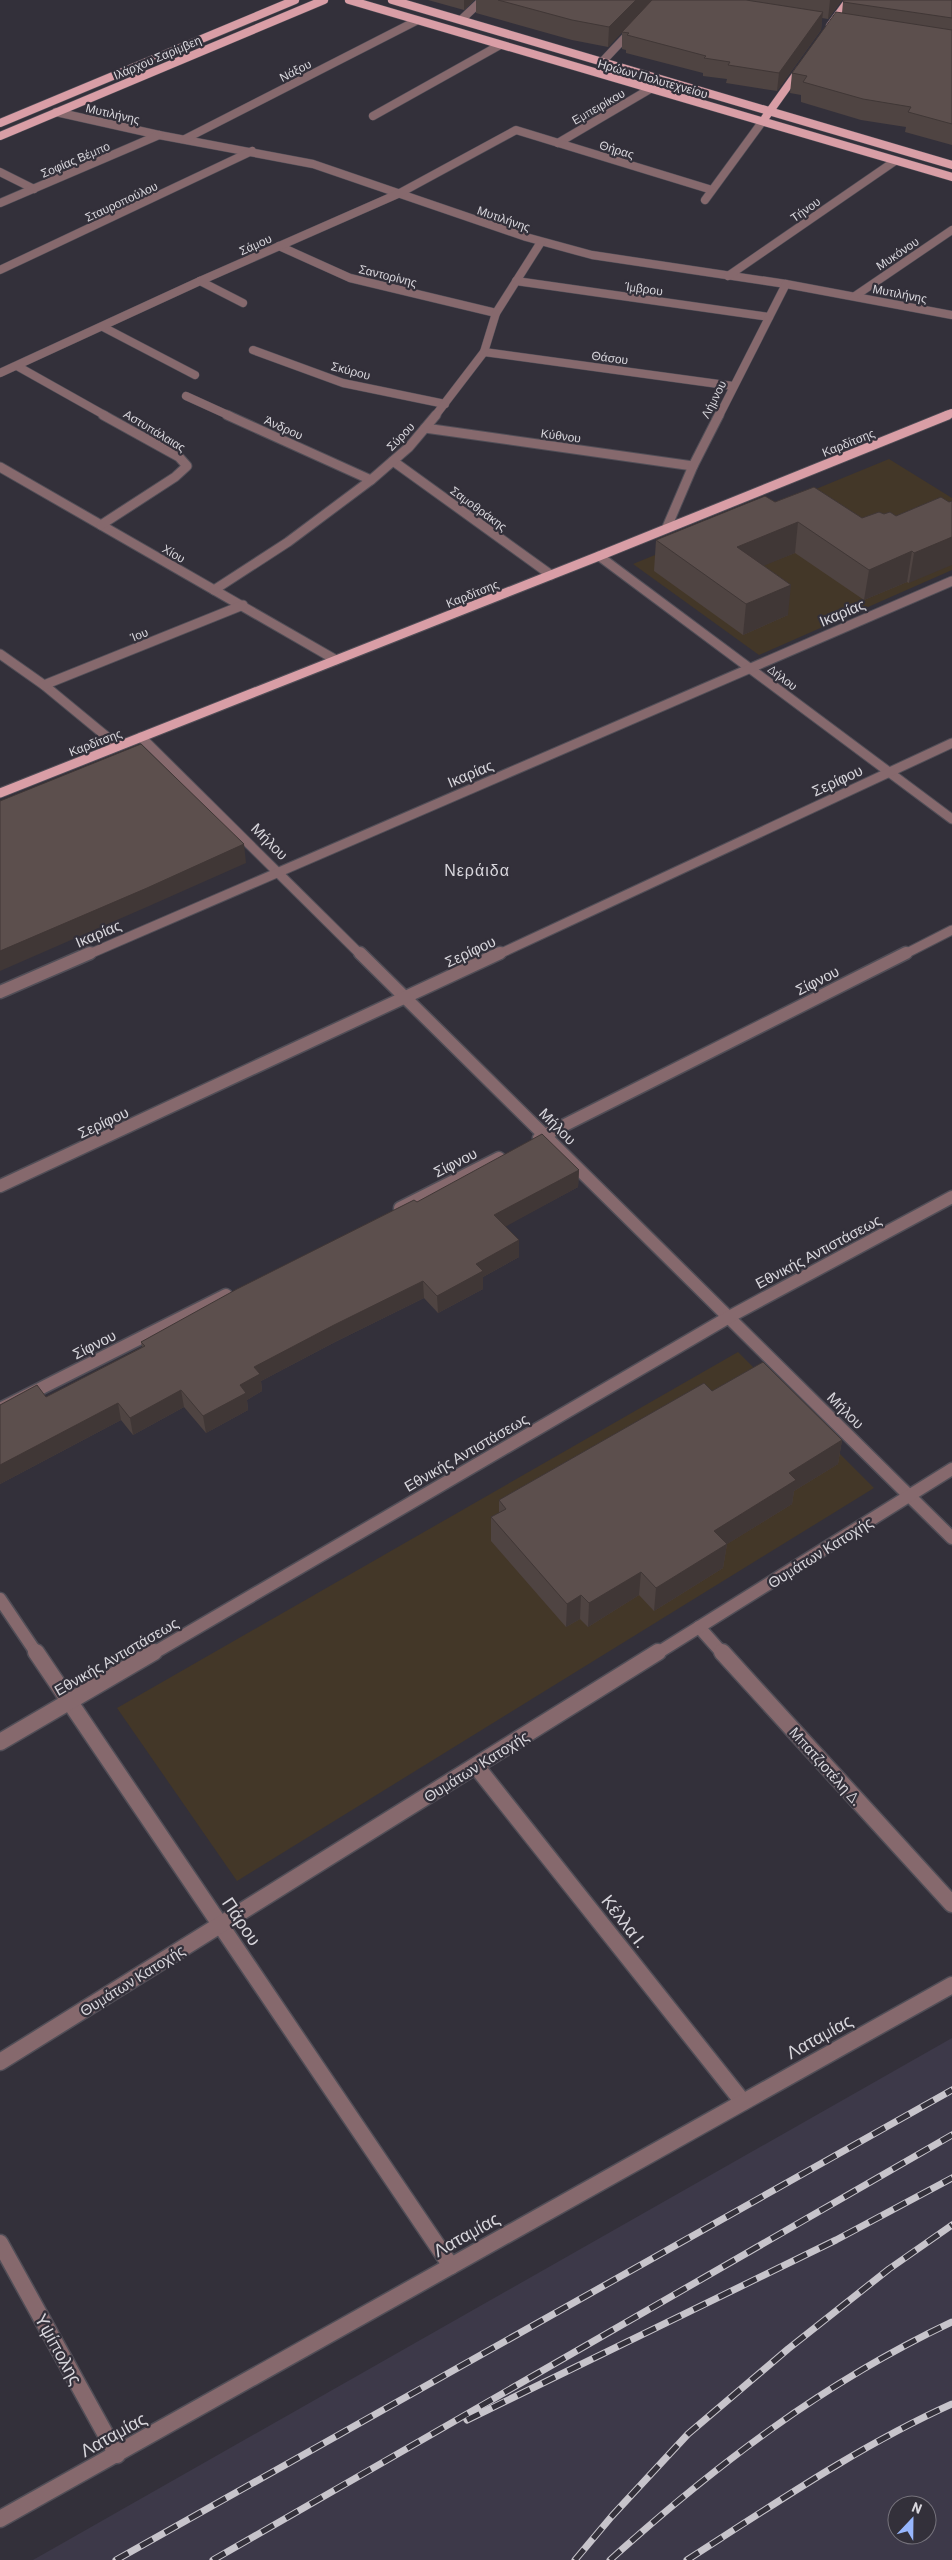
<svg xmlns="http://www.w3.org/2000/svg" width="952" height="2560" viewBox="0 0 952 2560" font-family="Barlow,sans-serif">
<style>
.built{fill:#3d3949;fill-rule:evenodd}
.education{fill:#433728}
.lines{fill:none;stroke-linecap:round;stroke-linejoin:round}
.minor-far3-casing{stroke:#514e57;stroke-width:9}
.minor-far2-casing{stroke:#514e57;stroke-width:11}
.minor-far1-casing{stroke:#514e57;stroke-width:15}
.minor-casing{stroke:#514e57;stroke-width:19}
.major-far1-casing{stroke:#514e57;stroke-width:9}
.major-casing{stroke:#514e57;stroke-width:11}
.minor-far3{stroke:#86696d;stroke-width:8}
.minor-far2{stroke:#86696d;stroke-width:9}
.minor-far1{stroke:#86696d;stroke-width:12}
.minor{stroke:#86696d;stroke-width:16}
.major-far1{stroke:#d99ea6;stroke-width:8}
.major{stroke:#d99ea6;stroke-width:9}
.rail-casing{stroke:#c7c4cb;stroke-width:7}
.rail{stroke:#33303a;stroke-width:5;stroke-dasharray:14;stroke-linecap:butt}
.wall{fill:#4f4442}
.shaded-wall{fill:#403736}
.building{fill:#5c4f4d;stroke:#403736}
.labels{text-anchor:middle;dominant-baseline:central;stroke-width:4.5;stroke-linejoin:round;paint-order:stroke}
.far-street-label{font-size:12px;fill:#d8d6dc;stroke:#33303a}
.street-label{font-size:15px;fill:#d8d6dc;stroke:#33303a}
.neighbourhood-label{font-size:16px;letter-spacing:1px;fill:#d8d6dc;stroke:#33303a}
.near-street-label{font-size:18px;fill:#d8d6dc;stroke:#33303a}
</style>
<rect width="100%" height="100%" fill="#33303a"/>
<path class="built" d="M952,2038V2560H33ZM897,2505H927V2535H897Z"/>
<g class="education">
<path d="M889,459L952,498V570L759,655L633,564Z"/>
<path d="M738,1352L874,1488L237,1881L117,1708Z"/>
</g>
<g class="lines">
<defs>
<g id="minor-far3">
<path d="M461,20L482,0"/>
<path d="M602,62L633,29"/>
<path d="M56,112L159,135L313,164L526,237L592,255L786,284L952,315"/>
<path d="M373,116L500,45"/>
<path d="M185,139L416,21"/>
<path d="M558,143L650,89"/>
<path d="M0,172L34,189"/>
<path d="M705,200L762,122"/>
<path d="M0,203L159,135"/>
<path d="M279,246L350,278L496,313"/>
<path d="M0,270L252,151"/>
<path d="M728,276L895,161"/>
<path d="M200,281L243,303"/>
<path d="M516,281L769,317"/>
<path d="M855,296L952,230"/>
<path d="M103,327L195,375"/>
<path d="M253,350L343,383L445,404"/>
<path d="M484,352L733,386"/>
<path d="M17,366L106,416"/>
<path d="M0,373L200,281L400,193L516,130L712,190"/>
<path d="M186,396L230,416"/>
<path d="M435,416L484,352L496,313L541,242"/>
<path d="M719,416L786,284"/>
</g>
<g id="minor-far2">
<path d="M227,415L371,480"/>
<path d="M425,428L693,466"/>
<path d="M393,461L551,575"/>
<path d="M0,467L336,660"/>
<path d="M101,525L175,477L187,466L179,457L103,415"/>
<path d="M667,527L693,466L719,415"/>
<path d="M599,556L952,819"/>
<path d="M214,590L288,542L371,480L409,447L436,415"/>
<path d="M0,654L44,685L118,746"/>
<path d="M44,685L243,605"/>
<path d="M141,737L361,955"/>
<path d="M87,955L952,581"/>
<path d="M497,955L952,743"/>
<path d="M903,955L952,930"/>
</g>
<g id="minor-far1">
<path d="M360,953L952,1538"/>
<path d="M0,992L90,953"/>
<path d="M539,1138L906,953"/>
<path d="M0,1186L500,953"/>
<path d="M400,1208L499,1158"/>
<path d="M0,1409L226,1295"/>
<path d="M0,1599L37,1654"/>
<path d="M699,1627L723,1654"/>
<path d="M152,1654L729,1317L952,1197"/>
<path d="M656,1654L952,1469"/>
</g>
<g id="minor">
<path d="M36,1652L451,2266"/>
<path d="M722,1652L952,1904"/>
<path d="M0,1742L154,1652"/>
<path d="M476,1766L743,2102"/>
<path d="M0,2062L658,1652"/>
<path d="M0,2243L117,2455"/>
<path d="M0,2519L952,1985"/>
</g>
<g id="major-far1">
<path d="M349,0L952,177"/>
<path d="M392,0L952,165"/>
<path d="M830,26L849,0"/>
<path d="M765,118L800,69"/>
<path d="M0,123L295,0"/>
<path d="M0,136L324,0"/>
<path d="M945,416L952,413"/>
</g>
<path id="major" d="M0,793L599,556L948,415"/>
</defs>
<use href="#minor-far3" class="minor-far3-casing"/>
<use href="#minor-far2" class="minor-far2-casing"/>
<use href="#minor-far1" class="minor-far1-casing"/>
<use href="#minor" class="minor-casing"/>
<use href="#major-far1" class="major-far1-casing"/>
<use href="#major" class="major-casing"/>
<use href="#minor-far3" class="minor-far3"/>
<use href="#minor-far2" class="minor-far2"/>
<use href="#minor-far1" class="minor-far1"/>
<use href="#minor" class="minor"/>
<use href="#major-far1" class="major-far1"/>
<use href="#major" class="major"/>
<defs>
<g id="rail">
<path d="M467,2420L836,2240L952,2178"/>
<path d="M116,2560L952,2090"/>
<path d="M213,2560L952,2135"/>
<path d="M575,2560L612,2516L688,2434L788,2349L889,2269L952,2225"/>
<path d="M610,2560C716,2465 823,2383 952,2322"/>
<path d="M687,2560C773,2505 859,2446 952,2404"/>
</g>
</defs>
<use href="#rail" class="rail-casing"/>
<use href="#rail" class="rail"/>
</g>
<g class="wall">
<path d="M428,0H474L464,10Z"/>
<path d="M476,0H842L828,19L822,18L821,30L777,91L726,83L727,79L703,76V73L626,53V50L622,49V32L608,47L572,40L476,13Z"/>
<path d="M952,0V145L905,132L906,127L861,120L801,102V95L790,93L792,73L842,13L843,2Z"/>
<path d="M941,497L909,583L907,582L864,600L795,553L764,565L788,615L743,635L654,571L656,540L775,502L862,518L884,514L896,516Z"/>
<path d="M579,1170L578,1187L505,1226L519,1257L483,1277V1289L438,1313L424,1298L335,1342L261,1381L262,1391L247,1400L248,1410L206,1433L184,1407L133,1435L121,1420L0,1484V1405L46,1397L142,1347L141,1342L417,1202Z"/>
<path d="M842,1440L838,1464L794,1491L792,1504L727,1544L723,1568L654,1611L639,1595L588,1627L580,1619L566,1627L491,1541V1517L499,1513V1500Z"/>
</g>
<g class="shaded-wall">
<path d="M464,0H474L464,10Z"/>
<path d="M636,0H654L608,47L609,27Z"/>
<path d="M830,0H842L828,19Z"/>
<path d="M823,12L821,30L777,91L779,73Z"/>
<path d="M798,522L795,553L734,578L737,547Z"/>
<path d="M952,537V565L909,583L914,553Z"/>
<path d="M912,551L907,582L864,600L869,570Z"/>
<path d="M791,585L788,615L743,635L746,604Z"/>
<path d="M244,844L246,863L149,906L0,971V951Z"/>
<path d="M579,1170L578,1187L494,1233V1215Z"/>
<path d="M519,1240V1257L483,1277V1289L438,1313L437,1296L476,1264Z"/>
<path d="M423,1281L424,1298L335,1342L261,1381L262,1391L247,1400L248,1410L206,1433L203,1416L240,1385L254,1367L334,1325Z"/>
<path d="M181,1390L184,1407L133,1435L130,1418Z"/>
<path d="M118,1403L121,1420L0,1484V1465Z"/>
<path d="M842,1440L838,1464L794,1491L792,1504L711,1554L714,1531L789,1473Z"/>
<path d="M727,1544L723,1568L654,1611L656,1588Z"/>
<path d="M641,1572L639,1595L588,1627L589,1603Z"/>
<path d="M581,1595L580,1619L566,1627L567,1604Z"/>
</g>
<g class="building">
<path d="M498,0H636L609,27L572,20Z"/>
<path d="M652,0H746L823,12L779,73L728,65L730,62L704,58L706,56L627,35L629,33L622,32Z"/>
<path d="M844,0H952V18L843,2Z"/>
<path d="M836,12L952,30V124L908,112L911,107L863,99L803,82L807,76L792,73Z"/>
<path d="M814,487L862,518L879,512L884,514L890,512L896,516L941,497L949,502L952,501V537L914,553L912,551L869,570L798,522L737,547L791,585L746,604L656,540L765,496L775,502Z"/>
<path d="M141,744L244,844L147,888L0,951V801Z"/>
<path d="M542,1134L579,1170L494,1215L519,1240L476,1264L483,1271L437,1296L423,1281L334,1325L254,1367L260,1374L240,1385L246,1393L203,1416L181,1390L130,1418L118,1403L0,1465V1405L37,1385L46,1397L145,1346L141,1342L237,1289L414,1200L417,1202Z"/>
<path d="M763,1362L842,1440L789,1473L796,1480L714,1531L727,1544L656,1588L641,1572L589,1603L581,1595L567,1604L491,1517L506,1509L499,1500L704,1383L712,1391Z"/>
</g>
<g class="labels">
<g class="far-street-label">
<text transform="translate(157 57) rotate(-23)">Ιλάρχου Σαρίμβεη</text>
<text transform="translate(295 70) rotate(-27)">Νάξου</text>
<text transform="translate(653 78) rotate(16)">Ηρώων Πολυτεχνείου</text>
<text transform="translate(598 106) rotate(-30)">Εμπειρίκου</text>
<text transform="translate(113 113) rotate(13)">Μυτιλήνης</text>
<text transform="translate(617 149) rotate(17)">Θήρας</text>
<text transform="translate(75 159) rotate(-23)">Σοφίας Βέμπο</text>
<text transform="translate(121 201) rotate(-25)">Σταυροπούλου</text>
<text transform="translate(805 209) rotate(-35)">Τήνου</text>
<text transform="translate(504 218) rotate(19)">Μυτιλήνης</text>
<text transform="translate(255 244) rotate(-24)">Σάμου</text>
<text transform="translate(897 253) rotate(-34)">Μυκόνου</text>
<text transform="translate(388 275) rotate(14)">Σαντορίνης</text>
<text transform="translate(644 288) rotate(8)">Ίμβρου</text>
<text transform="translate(900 293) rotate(11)">Μυτιλήνης</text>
<text transform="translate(610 357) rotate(8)">Θάσου</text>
<text transform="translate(351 370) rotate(15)">Σκύρου</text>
<text transform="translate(713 399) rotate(-63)">Λήμνου</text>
<text transform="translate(284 427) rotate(24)">Άνδρου</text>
<text transform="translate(155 430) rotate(31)">Αστυπάλαιας</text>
<text transform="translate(561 435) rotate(8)">Κύθνου</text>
<text transform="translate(400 436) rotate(-46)">Σύρου</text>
<text transform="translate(848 442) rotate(-22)">Καρδίτσης</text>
<text transform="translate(479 508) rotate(36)">Σαμοθράκης</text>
<text transform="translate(174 553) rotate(30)">Χίου</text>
<text transform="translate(472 593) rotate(-22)">Καρδίτσης</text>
<text transform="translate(139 634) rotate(-22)">Ίου</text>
<text transform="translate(783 677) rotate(37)">Δήλου</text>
<text transform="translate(95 742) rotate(-21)">Καρδίτσης</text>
</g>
<g class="street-label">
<text transform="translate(842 612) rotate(-23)">Ικαρίας</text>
<text transform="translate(470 773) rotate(-23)">Ικαρίας</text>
<text transform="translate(837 780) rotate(-25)">Σερίφου</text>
<text transform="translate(270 841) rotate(45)">Μήλου</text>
<text transform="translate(98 933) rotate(-23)">Ικαρίας</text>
<text transform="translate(470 951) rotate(-25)">Σερίφου</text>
<text transform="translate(817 980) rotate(-27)">Σίφνου</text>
<text transform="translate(103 1122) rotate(-25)">Σερίφου</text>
<text transform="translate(558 1126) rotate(45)">Μήλου</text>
<text transform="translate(455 1162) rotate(-27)">Σίφνου</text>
<text transform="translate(818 1251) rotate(-28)">Εθνικής Αντιστάσεως</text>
<text transform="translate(94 1344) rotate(-27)">Σίφνου</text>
<text transform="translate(846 1410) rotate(45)">Μήλου</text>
<text transform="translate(466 1452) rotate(-30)">Εθνικής Αντιστάσεως</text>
<text transform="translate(820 1552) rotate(-32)">Θυμάτων Κατοχής</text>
<text transform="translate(116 1656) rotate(-30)">Εθνικής Αντιστάσεως</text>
<text transform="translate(476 1766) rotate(-32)">Θυμάτων Κατοχής</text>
<text transform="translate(826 1766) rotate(48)">Μπατζιοτέλη Δ.</text>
<text transform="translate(132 1980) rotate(-32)">Θυμάτων Κατοχής</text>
</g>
<g class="neighbourhood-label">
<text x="477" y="869">Νεράιδα</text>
</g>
<g class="near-street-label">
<text transform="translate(242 1921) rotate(56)">Πάρου</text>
<text transform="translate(625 1921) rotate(52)">Κέλλα Ι.</text>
<text transform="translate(819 2036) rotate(-29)">Λαταμίας</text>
<text transform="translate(466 2234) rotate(-29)">Λαταμίας</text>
<text transform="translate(59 2349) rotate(61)">Υψίπολης</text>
<text transform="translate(113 2434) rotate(-29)">Λαταμίας</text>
</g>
</g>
<g transform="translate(912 2520) rotate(22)"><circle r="24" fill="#33303a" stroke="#75727b"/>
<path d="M0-4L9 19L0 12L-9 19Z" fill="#97b6fd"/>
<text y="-8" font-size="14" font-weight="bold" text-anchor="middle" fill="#d8d6dc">N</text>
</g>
</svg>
